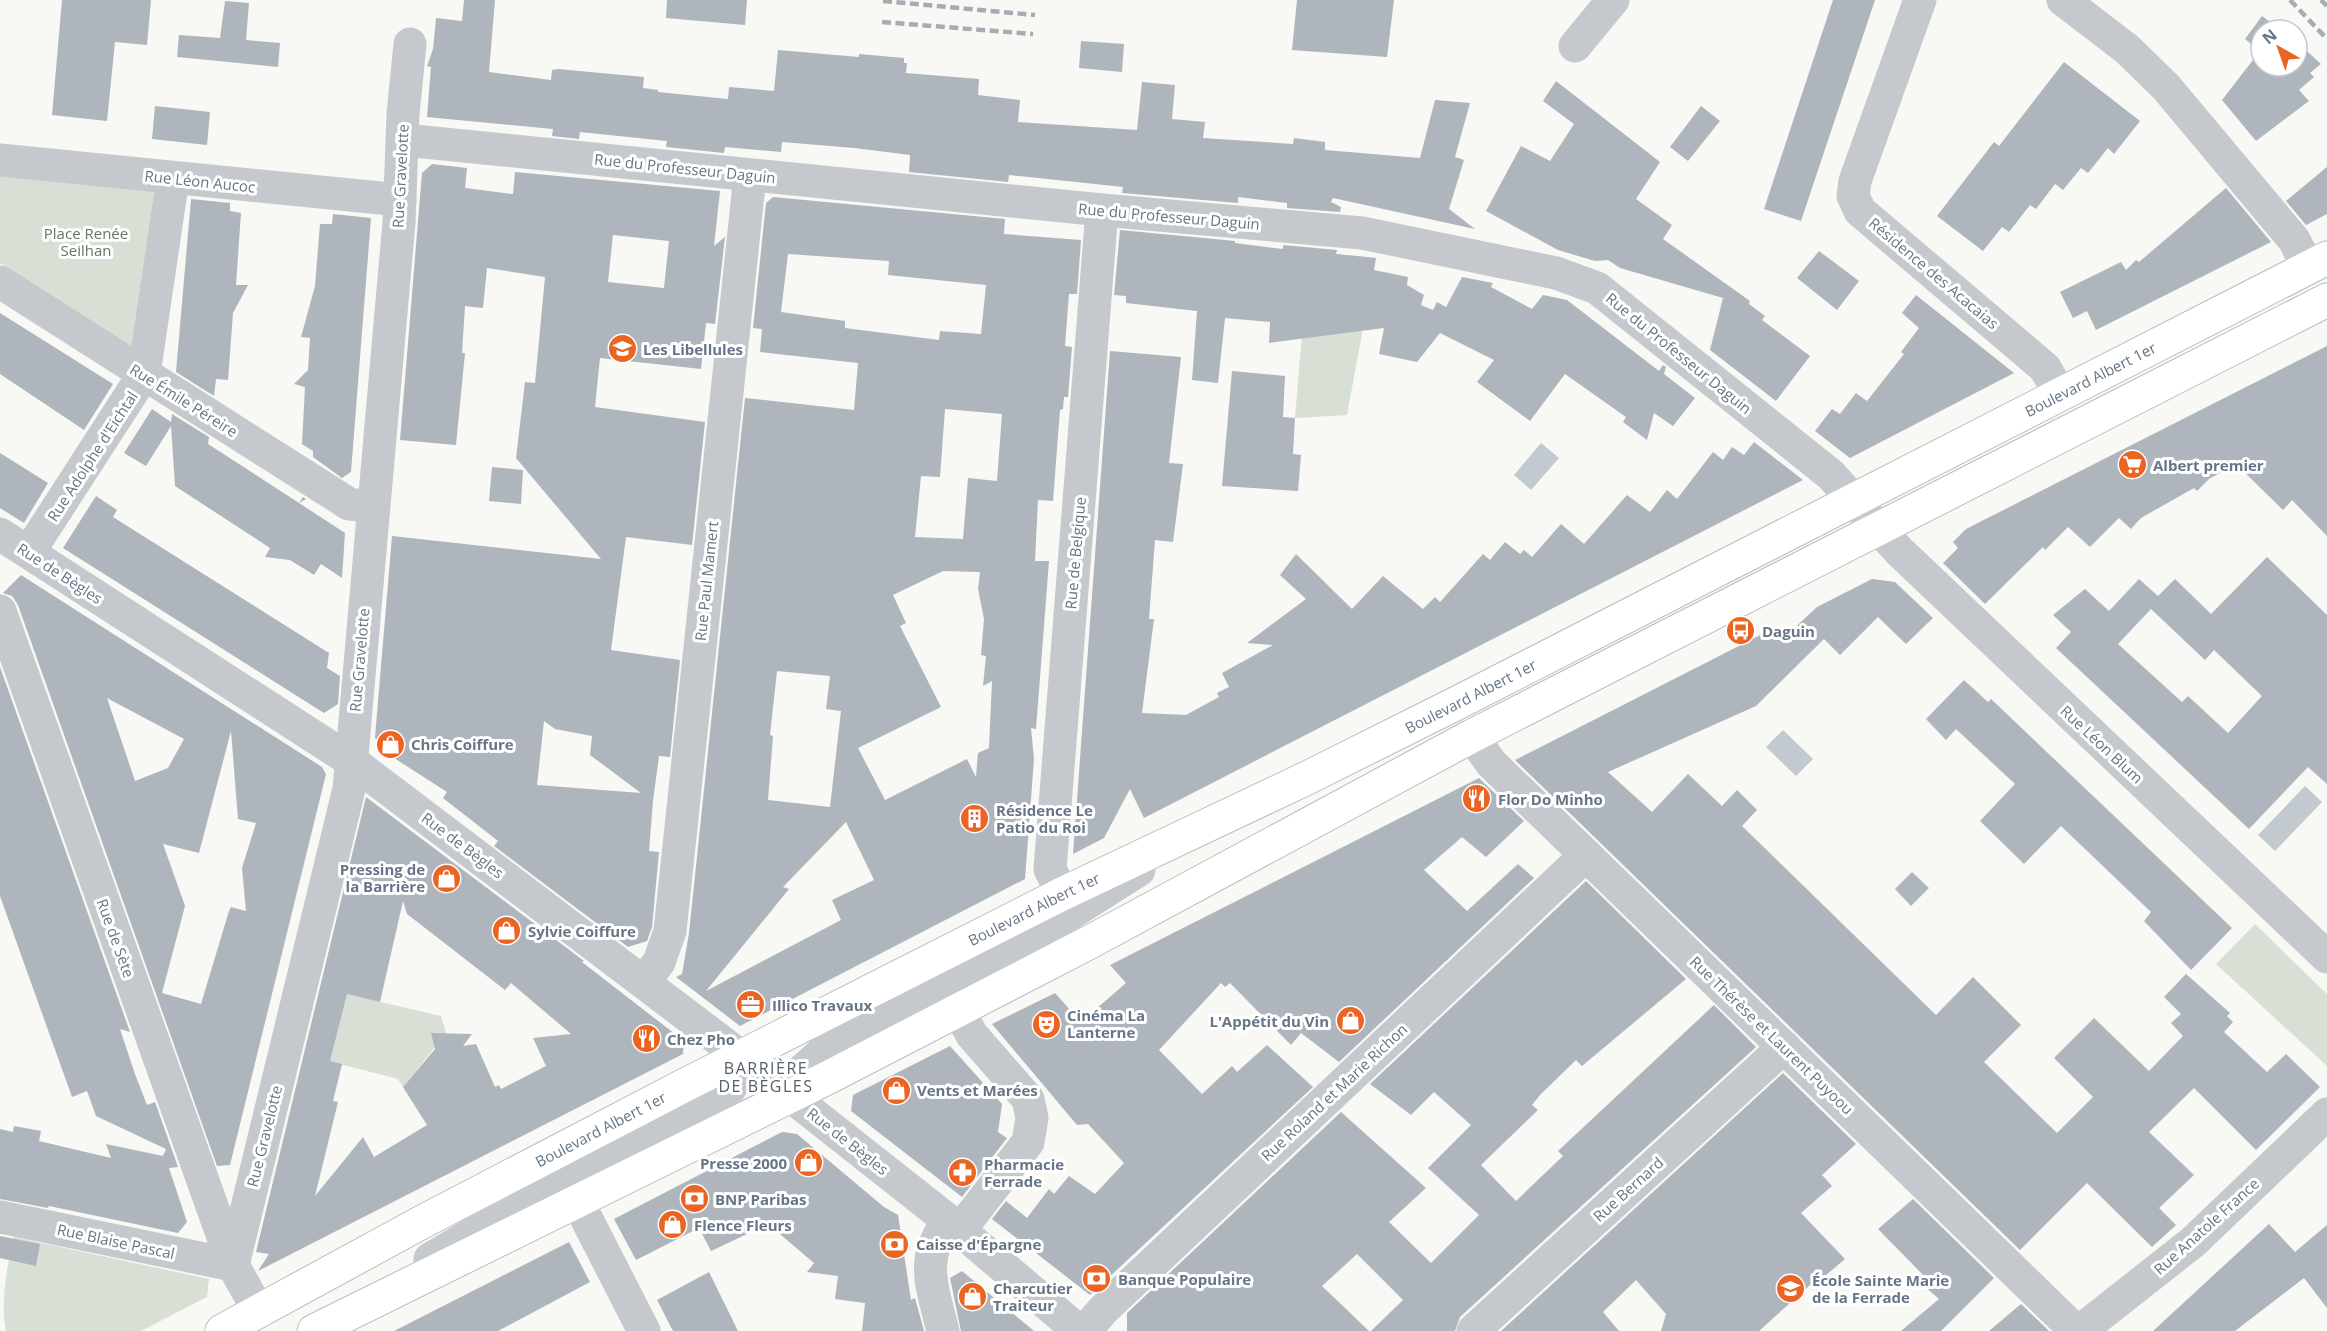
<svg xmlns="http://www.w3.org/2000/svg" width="2327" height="1331" viewBox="0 0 2327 1331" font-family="'Open Sans',sans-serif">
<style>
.green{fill:#d8e0d6}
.water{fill:#c2cad0}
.building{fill:#aeb5bc;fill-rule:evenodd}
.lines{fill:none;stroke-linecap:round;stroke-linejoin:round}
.major-casing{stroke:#b8bcc0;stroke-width:35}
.minor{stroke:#c5c8cc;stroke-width:33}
.major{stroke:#fff;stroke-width:33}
.rail{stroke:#a7acb3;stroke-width:4.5;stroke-dasharray:9 4.5;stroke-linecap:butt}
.labels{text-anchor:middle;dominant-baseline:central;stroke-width:6;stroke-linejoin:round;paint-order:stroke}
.street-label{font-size:15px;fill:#667587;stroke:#fff}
.park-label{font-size:15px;fill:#637961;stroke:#fff}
.poi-label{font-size:15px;font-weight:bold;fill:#667587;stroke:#fff;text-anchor:start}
.neighbourhood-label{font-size:16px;letter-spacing:1.5px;fill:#545f6c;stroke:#fff}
</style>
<rect width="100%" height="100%" fill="#f8f8f5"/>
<g class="green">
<path d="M0,169L162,184L132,347L0,263Z"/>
<path d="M1309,251L1376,258L1347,415L1295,418Z"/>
<path d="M2255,924L2327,994V1066L2216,964Z"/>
<path d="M321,988L441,1016L446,1033L403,1087L398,1079L304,1055Z"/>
<path d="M14,1237L209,1279L207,1297L141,1331H6C0,1303 7,1266 14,1237Z"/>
</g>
<g class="water">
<path d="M1541,443L1559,458L1531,490L1514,475Z"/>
<path d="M1783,730L1813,759L1796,776L1766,747Z"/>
<path d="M2305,786L2322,802L2275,851L2258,835Z"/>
</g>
<g class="building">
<path d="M62,0H151L147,45L115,42L107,121L52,115Z"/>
<path d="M464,0H495L489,72L551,80L552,70L558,69L644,77L643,88L658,90V92L728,99L729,87L774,91L778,50L859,57V54L904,58V63H907L906,73L979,79L978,95L1020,100L1018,122L1137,130L1142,82L1175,85L1172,119L1205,122L1203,138L1293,144L1294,138L1325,142V150L1420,158L1435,100L1470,103L1455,157L1464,160L1449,209L1475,229L1333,198L1331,202L1341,207L1340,212L1287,208V203L1238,197V203L1122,193L1123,187L1029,177L1009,175L1008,182L909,172L910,155L854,148L782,142L781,152L725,147L724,153L666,147L667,141L580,132L579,139L552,136L553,129L427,117L431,67L427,66L433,49L436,18L462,21Z"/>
<path d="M667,0H747L745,25L666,18Z"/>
<path d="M1297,0H1394L1387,57L1292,50Z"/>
<path d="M1833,0H1875L1801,221L1764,209Z"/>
<path d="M225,1L249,3L246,40L280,43L278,67L177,57L179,35L220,38Z"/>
<path d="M2262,16L2281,30H2261V66H2297V42L2321,64L2310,73L2314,77L2299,90L2309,101L2256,141L2222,100L2260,51L2245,39Z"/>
<path d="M1081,41L1124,44L1122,72L1079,68Z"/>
<path d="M2064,62L2140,121L2114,154L2108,148L2088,173L2081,168L2063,190L2055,184L2036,209L2030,205L2009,232L2002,227L1983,251L1937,216L1994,142L1999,146Z"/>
<path d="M1556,81L1660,162L1636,199L1672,225L1663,239L1750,301L1749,304L1765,316L1762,320L1810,356L1776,401L1710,350L1723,298L1620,268L1608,260L1595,261L1558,250L1486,211L1521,146L1550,161L1574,124L1543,101Z"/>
<path d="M155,106L210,112L207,145L152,139Z"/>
<path d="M1701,106L1720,121L1688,161L1670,147Z"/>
<path d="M432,164L467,168L465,188L513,194L515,172L720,191L714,246L725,237L715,324L706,323L701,369L600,358L595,407L705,422L692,545L626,537L611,650L680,660L670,757L659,756L653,801L649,851L659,852L652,927L647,941L628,947L494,846L498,841L443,798L447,792L380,749L375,737L392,536L601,559L516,458L525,382L535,383L545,277L487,268L483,308L465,306L462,353H465L456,445L400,440L422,173ZM613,235L669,241L664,288L608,282ZM544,721L555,729L592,736L590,755L641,793L537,785Z"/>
<path d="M2327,167V214L2306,225L2286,201Z"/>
<path d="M2226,188L2271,242L2096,330L2087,311L2073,318L2060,292L2121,262L2126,270L2136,260L2139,262Z"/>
<path d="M773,197L1005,219L1004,234L1081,240L1077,294H1069L1065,346L1072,347L1068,397H1064L1063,409L1060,410L1053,501L1038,500L1035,561H1049L1036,729L1031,728L1034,759L1025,879L740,1026L676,977L682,974L689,933L745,398L854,410L858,363L760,352L762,329L753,328L766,203ZM788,254L889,261L888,275L986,285L981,334L940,331L939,340L845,328V321L781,312ZM945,409L1002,414L997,481L968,478L963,539L915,537L921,476L940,477ZM943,571L980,572L978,589L984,619L981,655L986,656L983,686L992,681L989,748L978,753L976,777L967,759L885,800L858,748L941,707L900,626L906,623L893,595ZM777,671L830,676L826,709L841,711L830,807L768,800L773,736L770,735ZM846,822L874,880L832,900L841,920L706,991L789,889L783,887Z"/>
<path d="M191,199L230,203V211L241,213L236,285H248L233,313L228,380L216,379L214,396L176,372Z"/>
<path d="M333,214L371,218L351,472L342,478L313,457V451L302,444L305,387L294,384L308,370L310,338L301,337L315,286L320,224H332Z"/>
<path d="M1120,230L1235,241V243L1283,249V245L1337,250L1336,254L1376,258L1374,270L1408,277L1407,285L1424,295L1421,305L1433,310L1437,302L1446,307L1462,277L1493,283L1491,287L1532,309L1543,295L1567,300L1659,371L1663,365L1666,367L1664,374L1695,398L1673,426L1654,413L1647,440L1623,422L1626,417L1565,374L1530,421L1477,382L1494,360L1440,333L1417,362L1379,354L1384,328L1269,343L1270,322L1225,318L1218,383L1192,380L1197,311L1126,303V296L1114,295Z"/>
<path d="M1819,251L1859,281L1837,310L1797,278Z"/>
<path d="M1916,295L2014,373L1850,458L1815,431L1832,409L1840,414L1856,393L1867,401L1904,354L1901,352L1919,328L1902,313Z"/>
<path d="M0,313L113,384L84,430L0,374Z"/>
<path d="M2327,346V536L2292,500L2283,510L2236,464L2209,479L2197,491L2194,488L2141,518L2131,529L2119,518L2090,547L2068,527L2045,550L2043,547L1985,604L1943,563L1958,548L1953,542L1966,529Z"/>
<path d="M1110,351L1181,357L1169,463L1183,464L1173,542L1155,540L1149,619H1154L1142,713L1186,715L1219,697L1217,693L1229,687L1222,673L1273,645L1247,643L1306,599L1280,575L1296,554L1352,609L1383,576L1423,609L1435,597L1440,602L1483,554L1490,560L1505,542L1520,554L1524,550L1532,557L1561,524L1584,544L1627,495L1650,512L1667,490L1677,499L1713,452L1723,460L1732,447L1744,455L1754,442L1803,480L1144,818L1130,789L1104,838L1073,854Z"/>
<path d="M1232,371L1285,376L1283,417L1295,418L1293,454L1301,455L1298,491L1222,486Z"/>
<path d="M152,409L171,422L172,414L209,437L208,444L299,503L303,497L306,499L299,503L345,533L342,578L321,564L314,575L290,560L265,557L270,548L175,486L171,426L146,466L124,453Z"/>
<path d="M0,453L48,483L24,523L0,508Z"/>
<path d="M492,467L523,470L521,504L489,501Z"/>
<path d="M96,496L117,510L113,517L329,653L327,668L340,676L338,704L324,713L63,548Z"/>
<path d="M2267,557L2327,615V784L2308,767L2249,829L2056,648L2071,632L2053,615L2085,589L2109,611L2139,579L2158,596L2175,579L2211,614ZM2151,609L2205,660L2214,650L2262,696L2228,733L2188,696L2182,702L2118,644Z"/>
<path d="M21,575L322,767L326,774L230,1165L217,1166L18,605L12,596L3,593ZM107,698L184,739L168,768L135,781ZM231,731L238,819L256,823L242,868L246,911L231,907L229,911L201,1004L162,993L185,906L163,844L199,853Z"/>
<path d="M1872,579L1895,582L1933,618L1906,644L1878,617L1840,655L1824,639L1756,706L1608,772L1652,812L1688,774L1722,806L1737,790L1757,810L1742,826L1936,1015L1973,977L2021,1025L1984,1062L2057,1133L2093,1097L2054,1058L2094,1018L2149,1071L2183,1036L2171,1023L2181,1014L2164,997L2186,974L2230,1013L2227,1016L2233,1022L2224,1032L2267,1072L2286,1054L2320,1087L2256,1150L2194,1088L2149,1132L2194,1175L2159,1208L2176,1225L2152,1247L2087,1183L2020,1250L1515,760L1778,626L1787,635L1817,607Z"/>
<path d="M0,667L130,1032L120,1029L135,1074L147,1105L155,1102L178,1167L169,1168L187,1222L178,1233L49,1206L48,1208L0,1199V1129L13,1132L14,1126L41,1131L39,1141L111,1158L106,1144L163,1156L166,1149L96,1116L87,1091L72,1097L0,896Z"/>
<path d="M1964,680L1988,702L1991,699L2232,928L2191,970L2144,921L2151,912L2061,826L2024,864L1980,821L2015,784L1956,729L1946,740L1926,719Z"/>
<path d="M1479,778L1524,821L1486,857L1462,837L1424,870L1467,911L1518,864L1534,878L1339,1062L1301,1033L1291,1045L1230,983L1225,987L1221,983L1159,1050L1202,1094L1232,1066L1237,1072L1267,1045L1313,1087L1090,1295L992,1219L1006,1201L1027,1218L1049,1189L1054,1194L1069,1176L1095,1194L1124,1163L1088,1124L1077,1125L992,1024L1055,993L1081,1022L1126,983L1110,965Z"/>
<path d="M366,797L584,961L582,962L684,1041L683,1054L258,1271L269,1254L256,1252ZM403,901L407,914L505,990L511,983L571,1034L533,1038L546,1066L501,1089L499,1085L495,1087L476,1044L463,1046L472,1034L431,1033L435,1049L403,1087L427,1125L374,1157L363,1137L315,1196L338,1102L333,1101L342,1064L330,1061L347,994L380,1002Z"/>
<path d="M1912,872L1929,888L1911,906L1895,889Z"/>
<path d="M1586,881L1686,979L1582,1066L1576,1060L1540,1095L1532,1105L1538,1110L1481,1165L1516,1201L1563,1156L1558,1151L1714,1005L1756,1047L1460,1317L1455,1331H1371L1403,1300L1357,1254L1322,1286L1369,1331H1127V1313L1341,1112L1426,1188L1389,1222L1431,1263L1479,1215L1428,1168L1471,1125L1434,1092L1411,1115L1370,1084Z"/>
<path d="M950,1046L1002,1104L998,1132L1007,1138L962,1197L851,1111L853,1095Z"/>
<path d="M1783,1073L1856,1144L1822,1175L1832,1186L1801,1213L1845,1259L1812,1287L1810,1285L1759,1331H1661L1666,1314L1636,1280L1603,1312L1619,1331H1501Z"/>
<path d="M782,1132L797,1134L884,1207L898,1215L911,1300L915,1298L924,1331H862L865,1303L835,1299L838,1276L807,1272L814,1263L768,1224L711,1251L699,1228L636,1260L614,1219Z"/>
<path d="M1913,1199L1994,1278L1941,1331H1901L1939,1299L1923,1285L1928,1280L1878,1229Z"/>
<path d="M2269,1224L2295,1252L2327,1225V1308L2304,1278L2235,1331H2153Z"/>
<path d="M0,1236L40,1244L36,1266L0,1258Z"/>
<path d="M569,1242L590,1282L498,1331H394Z"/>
<path d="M962,1271L1034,1331H961L950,1278Z"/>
<path d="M709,1272L738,1331H673L657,1300Z"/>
<path d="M2021,1304L2049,1331H1989Z"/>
</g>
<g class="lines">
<defs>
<g id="major">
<path id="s1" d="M222,1331L424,1221L689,1083L1062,894L1307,778L1455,704L2327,258"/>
<path d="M314,1331L829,1077L1088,943L1472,736L2327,300"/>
</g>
</defs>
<use href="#major" class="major-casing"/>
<g class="minor">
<path d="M1920,0L1855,181L1853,196L1860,211L2045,368L2060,394"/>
<path d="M2063,0L2127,49L2166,87L2294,240L2308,267"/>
<path d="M1575,46L1613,0"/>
<path d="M404,140L1102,210L1362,233L1556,273L1597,288L1831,475L1899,551L2327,957"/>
<path d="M0,160L400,200"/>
<path d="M0,282L349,504L372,507"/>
<path d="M0,534L350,760L722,1042L949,1221L1079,1331"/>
<path d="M29,552L144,374L173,178"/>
<path d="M0,611L233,1265L259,1312"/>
<path d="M1472,736L1491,763L2076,1331"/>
<path d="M1062,894L1050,869L1102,210"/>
<path d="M644,982L659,962L670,931L750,175"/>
<path d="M958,1010L972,1035L1028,1099L1032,1118L1028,1142L960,1230"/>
<path d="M791,1096L804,1069L842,1035L1046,929L1139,870"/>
<path d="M578,1202L644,1331"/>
<path d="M0,1217L233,1265"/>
<path d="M430,1259L566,1179L702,1109L728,1092L739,1072L740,1057"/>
<path d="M233,1265L349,789L399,222L403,114L410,44"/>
<path d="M943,1331C933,1289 918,1258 949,1221"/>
<path d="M1085,1331L1103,1310L1586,855"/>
<path d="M1473,1331L1784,1047"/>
<path d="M2080,1331L2193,1242L2327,1114"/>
</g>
<use href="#major" class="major"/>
<g class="rail">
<path d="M2290,0L2327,39"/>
<path d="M2321,0L2327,6"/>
<path d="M883,1L1035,15"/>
<path d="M882,22L1033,34"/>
</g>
</g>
<defs>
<symbol id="school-disc" viewBox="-11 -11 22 22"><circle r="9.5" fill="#ea6423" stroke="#fff"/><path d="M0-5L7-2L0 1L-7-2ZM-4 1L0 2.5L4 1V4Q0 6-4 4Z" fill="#fff"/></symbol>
<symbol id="supermarket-disc" viewBox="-11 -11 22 22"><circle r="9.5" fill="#ea6423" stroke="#fff"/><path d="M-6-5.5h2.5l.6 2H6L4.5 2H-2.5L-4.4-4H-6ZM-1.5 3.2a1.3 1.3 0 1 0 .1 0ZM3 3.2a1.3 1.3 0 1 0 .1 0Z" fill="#fff"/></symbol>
<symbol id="bus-disc" viewBox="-11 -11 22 22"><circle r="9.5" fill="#ea6423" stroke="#fff"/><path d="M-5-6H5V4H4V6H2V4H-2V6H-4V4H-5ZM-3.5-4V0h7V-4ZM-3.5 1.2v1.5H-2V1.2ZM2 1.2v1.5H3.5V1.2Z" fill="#fff"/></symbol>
<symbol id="shop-disc" viewBox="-11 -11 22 22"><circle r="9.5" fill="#ea6423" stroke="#fff"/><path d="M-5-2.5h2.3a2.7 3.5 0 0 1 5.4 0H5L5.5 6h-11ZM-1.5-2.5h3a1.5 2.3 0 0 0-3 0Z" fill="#fff"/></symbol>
<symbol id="restaurant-disc" viewBox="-11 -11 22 22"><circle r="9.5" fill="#ea6423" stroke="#fff"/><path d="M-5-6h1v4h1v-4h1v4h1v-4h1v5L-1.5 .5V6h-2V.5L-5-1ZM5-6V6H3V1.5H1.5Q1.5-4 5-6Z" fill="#fff"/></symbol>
<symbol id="building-disc" viewBox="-11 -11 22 22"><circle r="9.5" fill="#ea6423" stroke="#fff"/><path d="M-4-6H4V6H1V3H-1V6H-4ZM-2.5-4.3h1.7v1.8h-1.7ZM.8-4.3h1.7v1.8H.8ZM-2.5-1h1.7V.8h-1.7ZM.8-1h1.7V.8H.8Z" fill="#fff"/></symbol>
<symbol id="office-disc" viewBox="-11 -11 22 22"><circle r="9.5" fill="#ea6423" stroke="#fff"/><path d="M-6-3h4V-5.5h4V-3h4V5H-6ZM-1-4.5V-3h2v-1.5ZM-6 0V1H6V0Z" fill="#fff"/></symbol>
<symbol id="theatre-disc" viewBox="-11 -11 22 22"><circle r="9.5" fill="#ea6423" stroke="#fff"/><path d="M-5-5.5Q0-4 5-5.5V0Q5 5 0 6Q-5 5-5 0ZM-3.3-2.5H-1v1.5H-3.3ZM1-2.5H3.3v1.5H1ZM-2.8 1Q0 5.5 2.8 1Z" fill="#fff"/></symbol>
<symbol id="pharmacy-disc" viewBox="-11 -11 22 22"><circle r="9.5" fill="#ea6423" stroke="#fff"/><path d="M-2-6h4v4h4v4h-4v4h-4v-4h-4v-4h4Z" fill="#fff"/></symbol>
<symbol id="bank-disc" viewBox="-11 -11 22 22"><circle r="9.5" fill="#ea6423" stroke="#fff"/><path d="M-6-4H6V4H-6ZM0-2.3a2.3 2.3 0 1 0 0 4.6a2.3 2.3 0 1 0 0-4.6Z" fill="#fff"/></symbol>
</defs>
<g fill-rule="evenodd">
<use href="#school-disc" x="606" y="332" width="33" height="33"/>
<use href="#supermarket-disc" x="2116" y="448" width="33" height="33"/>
<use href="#bus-disc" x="1724" y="614" width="33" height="33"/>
<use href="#shop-disc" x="374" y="728" width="33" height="33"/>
<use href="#restaurant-disc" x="1460" y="782" width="33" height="33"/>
<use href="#building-disc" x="958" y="802" width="33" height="33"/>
<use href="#shop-disc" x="430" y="862" width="33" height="33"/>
<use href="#shop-disc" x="490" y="914" width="33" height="33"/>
<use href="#office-disc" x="734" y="988" width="33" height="33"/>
<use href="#shop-disc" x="1334" y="1004" width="33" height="33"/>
<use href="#theatre-disc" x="1030" y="1008" width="33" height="33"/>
<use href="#restaurant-disc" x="630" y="1022" width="33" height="33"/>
<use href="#shop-disc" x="880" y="1074" width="33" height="33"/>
<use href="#shop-disc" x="792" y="1146" width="33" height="33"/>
<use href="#pharmacy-disc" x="946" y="1156" width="33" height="33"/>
<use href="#bank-disc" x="678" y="1182" width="33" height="33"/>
<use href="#shop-disc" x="656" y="1208" width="33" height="33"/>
<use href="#bank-disc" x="878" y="1228" width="33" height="33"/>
<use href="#bank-disc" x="1080" y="1262" width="33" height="33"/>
<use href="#school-disc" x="1774" y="1272" width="33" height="33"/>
<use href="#shop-disc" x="956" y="1280" width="33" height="33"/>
</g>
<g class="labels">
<g class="street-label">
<text transform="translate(685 168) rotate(6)">Rue du Professeur Daguin</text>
<text transform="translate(400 176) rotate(-87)">Rue Gravelotte</text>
<text transform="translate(200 181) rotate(6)">Rue Léon Aucoc</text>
<text transform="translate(1169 216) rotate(5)">Rue du Professeur Daguin</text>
<text transform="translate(1934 273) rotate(40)">Résidence des Acacaias</text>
<text transform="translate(1679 353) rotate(39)">Rue du Professeur Daguin</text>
<text stroke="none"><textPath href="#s1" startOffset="2097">Boulevard Albert 1er</textPath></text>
<text transform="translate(184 400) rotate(32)">Rue Émile Péreire</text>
<text transform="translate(92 456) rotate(-57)">Rue Adolphe d'Eichtal</text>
<text transform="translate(1075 553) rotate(-85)">Rue de Belgique</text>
<text transform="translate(60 573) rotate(33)">Rue de Bègles</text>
<text transform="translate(706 581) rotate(-84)">Rue Paul Mamert</text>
<text transform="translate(359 660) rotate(-85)">Rue Gravelotte</text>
<text stroke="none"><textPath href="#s1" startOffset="1401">Boulevard Albert 1er</textPath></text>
<text transform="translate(2102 744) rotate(43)">Rue Léon Blum</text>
<text transform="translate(463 845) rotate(37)">Rue de Bègles</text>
<text stroke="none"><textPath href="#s1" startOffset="915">Boulevard Albert 1er</textPath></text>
<text transform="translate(116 938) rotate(70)">Rue de Sète</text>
<text transform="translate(1772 1035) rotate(44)">Rue Thérèse et Laurent Puyoou</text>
<text transform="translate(1334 1092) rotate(-43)">Rue Roland et Marie Richon</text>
<text stroke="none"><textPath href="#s1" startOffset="429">Boulevard Albert 1er</textPath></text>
<text transform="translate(264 1136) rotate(-76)">Rue Gravelotte</text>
<text transform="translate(848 1141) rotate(38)">Rue de Bègles</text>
<text transform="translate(1628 1189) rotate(-42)">Rue Bernard</text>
<text transform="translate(2206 1226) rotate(-42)">Rue Anatole France</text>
<text transform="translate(116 1241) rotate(12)">Rue Blaise Pascal</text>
</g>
<g class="park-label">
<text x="86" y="233">Place Renée<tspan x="86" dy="17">Seilhan</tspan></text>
</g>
<g class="poi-label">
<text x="643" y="349">Les Libellules</text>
<text x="2153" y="465">Albert premier</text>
<text x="1762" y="631">Daguin</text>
<text x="411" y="744">Chris Coiffure</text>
<text x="1498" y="799">Flor Do Minho</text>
<text x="996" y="810">Résidence Le<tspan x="996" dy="17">Patio du Roi</tspan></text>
<text x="425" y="869" text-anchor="end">Pressing de<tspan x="425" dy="17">la Barrière</tspan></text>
<text x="528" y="931">Sylvie Coiffure</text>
<text x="772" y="1005">Illico Travaux</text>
<text x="1067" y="1015">Cinéma La<tspan x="1067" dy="17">Lanterne</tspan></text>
<text x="1329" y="1021" text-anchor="end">L'Appétit du Vin</text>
<text x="667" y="1039">Chez Pho</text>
<text x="917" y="1090">Vents et Marées</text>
<text x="787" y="1163" text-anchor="end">Presse 2000</text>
<text x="984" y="1164">Pharmacie<tspan x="984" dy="17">Ferrade</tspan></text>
<text x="715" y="1199">BNP Paribas</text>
<text x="694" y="1225">Flence Fleurs</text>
<text x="916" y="1244">Caisse d'Épargne</text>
<text x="1118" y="1279">Banque Populaire</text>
<text x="1812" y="1280">École Sainte Marie<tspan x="1812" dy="17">de la Ferrade</tspan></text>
<text x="993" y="1288">Charcutier<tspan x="993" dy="17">Traiteur</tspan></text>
</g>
<g class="neighbourhood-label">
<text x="766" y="1068">BARRIÈRE<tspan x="766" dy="18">DE BÈGLES</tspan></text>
</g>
</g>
<g transform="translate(2279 48) rotate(320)"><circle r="28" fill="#ffffff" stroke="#c2c8cf" stroke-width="1.5"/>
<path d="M0-4.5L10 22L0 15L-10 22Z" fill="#ea6423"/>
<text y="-9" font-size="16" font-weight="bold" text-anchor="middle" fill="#667587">N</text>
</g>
</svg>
